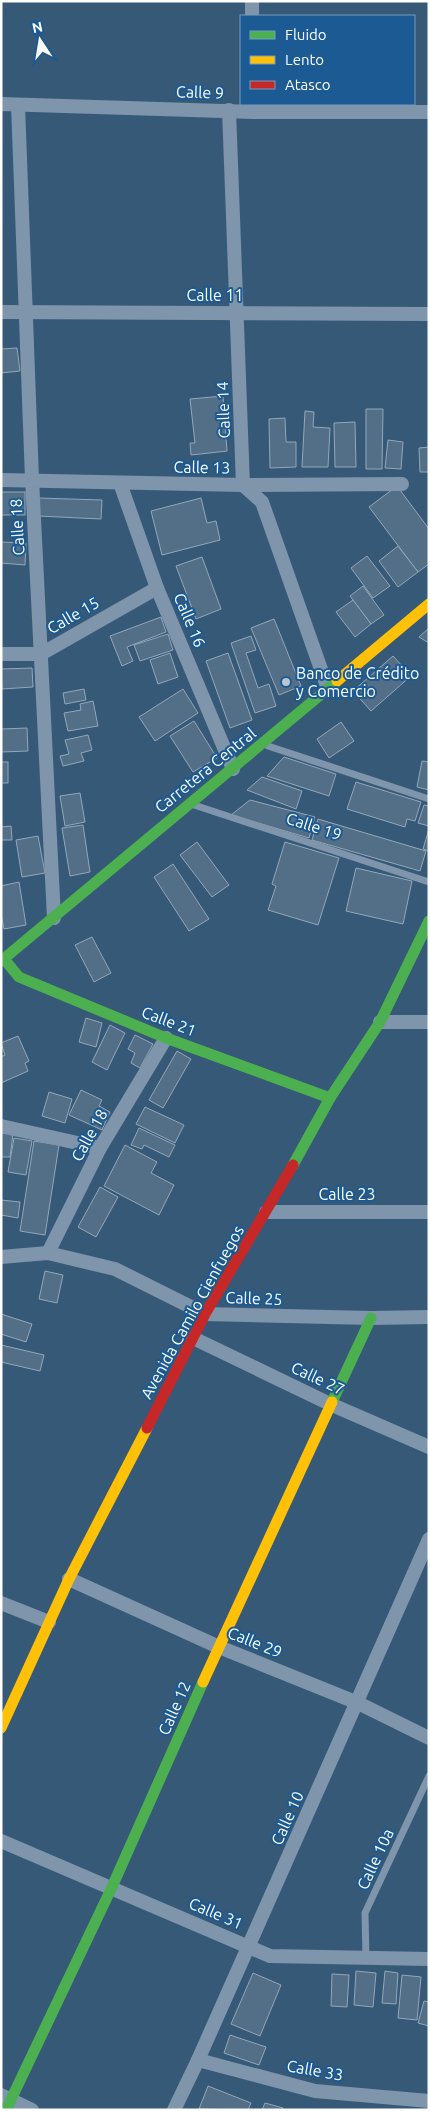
<svg xmlns="http://www.w3.org/2000/svg" width="430" height="2111" viewBox="0 0 430 2111" font-family="Ubuntu,sans-serif">
<style>
.building{fill:#536e87;stroke:#93a7b9}
.lines{fill:none;stroke-linecap:round;stroke-linejoin:round}
.lane{stroke:#7e95ab;stroke-width:7}
.street{stroke:#7e95ab;stroke-width:14}
.fast{stroke:#4caf50;stroke-width:11}
.slow{stroke:#ffc107;stroke-width:11}
.jam{stroke:#c62828;stroke-width:11}
.poi-dot{fill:#b9c5d0;stroke:#1b5a93;stroke-width:2}
.labels{text-anchor:middle;dominant-baseline:central;stroke-width:4;stroke-linejoin:round;paint-order:stroke}
.street-label{font-size:16px;fill:#fff;stroke:#1b5a93}
.poi-label{font-size:16px;fill:#fff;stroke:#1b5a93;text-anchor:start}
</style>
<rect width="100%" height="100%" fill="#365978"/>
<g class="building">
<path d="M17,348L20,371L1,373V349Z"/>
<path d="M223,396L227,451L191,455L190,443H195L190,399Z"/>
<path d="M366,409H383L382,469H366Z"/>
<path d="M305,411L314,412L313,427L330,428L328,467H302Z"/>
<path d="M285,418L286,442H296V467L270,468L269,419Z"/>
<path d="M355,422L356,467H335L334,423Z"/>
<path d="M388,440L403,442L401,469L385,468Z"/>
<path d="M429,447V472H420L419,448Z"/>
<path d="M397,486L429,529V564L418,572L369,507Z"/>
<rect x="1" y="492" width="24" height="23"/>
<path d="M39,498L102,500L101,519L38,516Z"/>
<path d="M201,498L207,523L216,521L220,540L162,555L151,511Z"/>
<path d="M1,542L26,543L25,565L1,563Z"/>
<path d="M398,546L418,572L398,587L379,561Z"/>
<path d="M367,556L390,586L373,598L351,568Z"/>
<path d="M202,557L221,609L196,619L176,566Z"/>
<path d="M363,586L384,615L371,624L350,596Z"/>
<path d="M353,600L371,624L355,637L336,612Z"/>
<path d="M161,617L166,632L127,647L133,661L122,666L110,636Z"/>
<path d="M274,619L301,686L279,695L251,628Z"/>
<path d="M429,628V643L419,637Z"/>
<path d="M168,634L173,650L140,661L134,645Z"/>
<path d="M251,636L256,650L246,653L258,688L269,684L276,706L255,713L231,643Z"/>
<path d="M170,653L178,677L158,684L150,660Z"/>
<path d="M228,653L252,720L230,728L206,661Z"/>
<path d="M393,656L411,676L371,711L353,691Z"/>
<path d="M32,668L33,687L2,689L1,669Z"/>
<path d="M84,689L86,700L65,704L63,693Z"/>
<path d="M183,689L198,713L155,741L139,717Z"/>
<path d="M93,701L98,726L68,731L64,713L81,710L80,704Z"/>
<path d="M194,721L217,758L193,772L170,736Z"/>
<path d="M341,722L354,741L329,758L317,739Z"/>
<path d="M27,728L28,751L1,752V729Z"/>
<path d="M88,735L92,750L81,753L84,761L63,766L60,756L69,754L65,740Z"/>
<path d="M284,757L336,774L329,796L267,776Z"/>
<path d="M422,761L429,762V790L417,787Z"/>
<rect x="1" y="762" width="7" height="21"/>
<path d="M262,777L302,791L296,809L247,790Z"/>
<path d="M356,782L421,802L415,821L407,819L405,827L347,809Z"/>
<path d="M80,793L85,822L65,826L60,796Z"/>
<path d="M250,800L315,817L309,838L231,815Z"/>
<path d="M424,805L429,806V826L418,823Z"/>
<path d="M318,819L426,851L420,871L312,840Z"/>
<path d="M83,825L90,872L70,876L62,828Z"/>
<path d="M11,826L12,840H1V827Z"/>
<path d="M429,829V851L423,849Z"/>
<path d="M38,836L45,873L22,877L16,840Z"/>
<path d="M197,842L229,885L212,897L180,855Z"/>
<path d="M285,842L339,858L318,925L268,910L276,886L272,884Z"/>
<path d="M173,864L209,919L189,931L154,877Z"/>
<path d="M356,868L412,881L403,924L346,911Z"/>
<path d="M19,882L26,925L4,929L1,914V886Z"/>
<path d="M92,937L111,973L94,982L75,945Z"/>
<path d="M86,1018L102,1023L96,1047L79,1042Z"/>
<path d="M110,1025L125,1033L107,1070L92,1062Z"/>
<path d="M135,1035L153,1044L140,1068L131,1063L135,1053L128,1049Z"/>
<path d="M18,1036L29,1061L25,1063L28,1071L1,1083V1057L5,1055L1,1043Z"/>
<path d="M177,1051L191,1059L163,1108L149,1100Z"/>
<path d="M81,1090L102,1100L99,1106L110,1112L102,1130L69,1115Z"/>
<path d="M49,1092L72,1099L65,1123L42,1116Z"/>
<path d="M145,1107L184,1125L175,1143L136,1124Z"/>
<path d="M139,1128L175,1145L169,1157L144,1145L142,1149L131,1145Z"/>
<path d="M1,1133L13,1134L10,1157H1Z"/>
<path d="M14,1138L32,1141L26,1175L8,1172Z"/>
<path d="M34,1141L59,1145L45,1235L20,1231Z"/>
<path d="M125,1145L157,1162L151,1173L174,1185L159,1215L104,1186Z"/>
<path d="M100,1187L118,1197L96,1237L78,1227Z"/>
<path d="M1,1200L20,1202L18,1218L1,1215Z"/>
<path d="M45,1271L63,1275L57,1303L39,1299Z"/>
<path d="M1,1314L32,1324L26,1342L1,1334Z"/>
<path d="M1,1345L44,1355L40,1371L1,1362Z"/>
<path d="M356,1971L376,1973L373,2007L354,2005Z"/>
<path d="M385,1971L398,1973L396,2004L382,2003Z"/>
<path d="M253,1973L281,1985L260,2036L231,2024Z"/>
<path d="M332,1974L349,1975L347,2007L331,2006Z"/>
<path d="M402,1975L421,1977L417,2020L398,2018Z"/>
<path d="M424,2001L429,2002V2026L418,2023Z"/>
<path d="M230,2035L266,2047L259,2065L224,2053Z"/>
<path d="M208,2086L251,2103L248,2110L199,2109Z"/>
<path d="M265,2103L283,2108L282,2110H262Z"/>
</g>
<g class="lines">
<g class="lane">
<path d="M268,746L429,799"/>
<path d="M194,805L429,882"/>
<path d="M366,1958L365,1913L429,1776"/>
</g>
<g class="street">
<path d="M252,1V16"/>
<path d="M1,104L254,112H429"/>
<path d="M18,105L32,479L54,918"/>
<path d="M229,110L243,485L262,502L328,689"/>
<path d="M1,312L429,314"/>
<path d="M1,480L243,485L402,484"/>
<path d="M120,483L157,588L233,769"/>
<path d="M1,654H41L157,588"/>
<path d="M380,1022H429"/>
<path d="M1,1126L100,1148"/>
<path d="M266,1212H429"/>
<path d="M48,1253L100,1148L166,1038"/>
<path d="M1,1257L48,1253L115,1269L205,1314L371,1318L429,1317"/>
<path d="M193,1338L330,1404L429,1447"/>
<path d="M69,1579L219,1647L358,1703L429,1738"/>
<path d="M1,1603L49,1622"/>
<path d="M1,1841L270,1956L429,1959"/>
<path d="M198,2060L315,2091L429,2101"/>
<path d="M1,2095L32,2110"/>
<path d="M174,2110L198,2060L429,1539"/>
</g>
<g class="fast">
<path d="M4,959L19,977L166,1038L330,1098"/>
<path d="M1,961L337,681"/>
<path d="M293,1165L330,1098L380,1022L429,921"/>
<path d="M332,1402L371,1318"/>
<path d="M6,2110L112,1887L203,1682"/>
</g>
<g class="slow">
<path d="M337,681L429,604"/>
<path d="M203,1682L332,1402"/>
<path d="M1,1728L69,1579L147,1428"/>
</g>
<path class="jam" d="M147,1428L205,1314L293,1165"/>
</g>
<circle class="poi-dot" cx="286" cy="682" r="5"/>
<g class="labels">
<g class="street-label">
<text transform="translate(200 92) rotate(2)">Calle 9</text>
<text x="215" y="295">Calle 11</text>
<text transform="translate(223 410) rotate(-92)">Calle 14</text>
<text transform="translate(202 467) rotate(1)">Calle 13</text>
<text transform="translate(17 527) rotate(-93)">Calle 18</text>
<text transform="translate(73 615) rotate(-30)">Calle 15</text>
<text transform="translate(190 620) rotate(67)">Calle 16</text>
<text transform="translate(205 770) rotate(-39)">Carretera Central</text>
<text transform="translate(314 826) rotate(18)">Calle 19</text>
<text transform="translate(169 1021) rotate(21)">Calle 21</text>
<text transform="translate(89 1135) rotate(-61)">Calle 18</text>
<text x="347" y="1194">Calle 23</text>
<text transform="translate(254 1298) rotate(2)">Calle 25</text>
<text transform="translate(192 1312) rotate(-61)">Avenida Camilo Cienfuegos</text>
<text transform="translate(318 1378) rotate(25)">Calle 27</text>
<text transform="translate(255 1642) rotate(22)">Calle 29</text>
<text transform="translate(174 1708) rotate(-66)">Calle 12</text>
<text transform="translate(287 1818) rotate(-66)">Calle 10</text>
<text transform="translate(375 1859) rotate(-65)">Calle 10a</text>
<text transform="translate(216 1913) rotate(23)">Calle 31</text>
<text transform="translate(315 2070) rotate(10)">Calle 33</text>
</g>
<g class="poi-label">
<text x="296" y="673">Banco de Crédito<tspan x="296" dy="18">y Comercio</tspan></text>
</g>
</g>
<rect width="430" height="2111" fill="none" stroke="#ffffff" stroke-width="5"/>
<rect x="240" y="15" width="175" height="90" fill="#1b5a93" stroke="#769cbe"/>
<rect x="250" y="31" width="25" height="8" fill="#4caf50" stroke="#769cbe"/>
<text x="285" y="40" font-size="15" fill="#ffffff">Fluido</text>
<rect x="250" y="56" width="25" height="8" fill="#ffc107" stroke="#769cbe"/>
<text x="285" y="65" font-size="15" fill="#ffffff">Lento</text>
<rect x="250" y="81" width="25" height="8" fill="#c62828" stroke="#769cbe"/>
<text x="285" y="90" font-size="15" fill="#ffffff">Atasco</text>
<g transform="translate(40 40) rotate(348)" stroke="#1b5a93" stroke-width="4" paint-order="stroke">
<path d="M0-4L9 19L0 12L-9 19Z" fill="#ffffff"/>
<text y="-8" font-size="14" font-weight="bold" text-anchor="middle" fill="#ffffff">N</text>
</g>
</svg>
